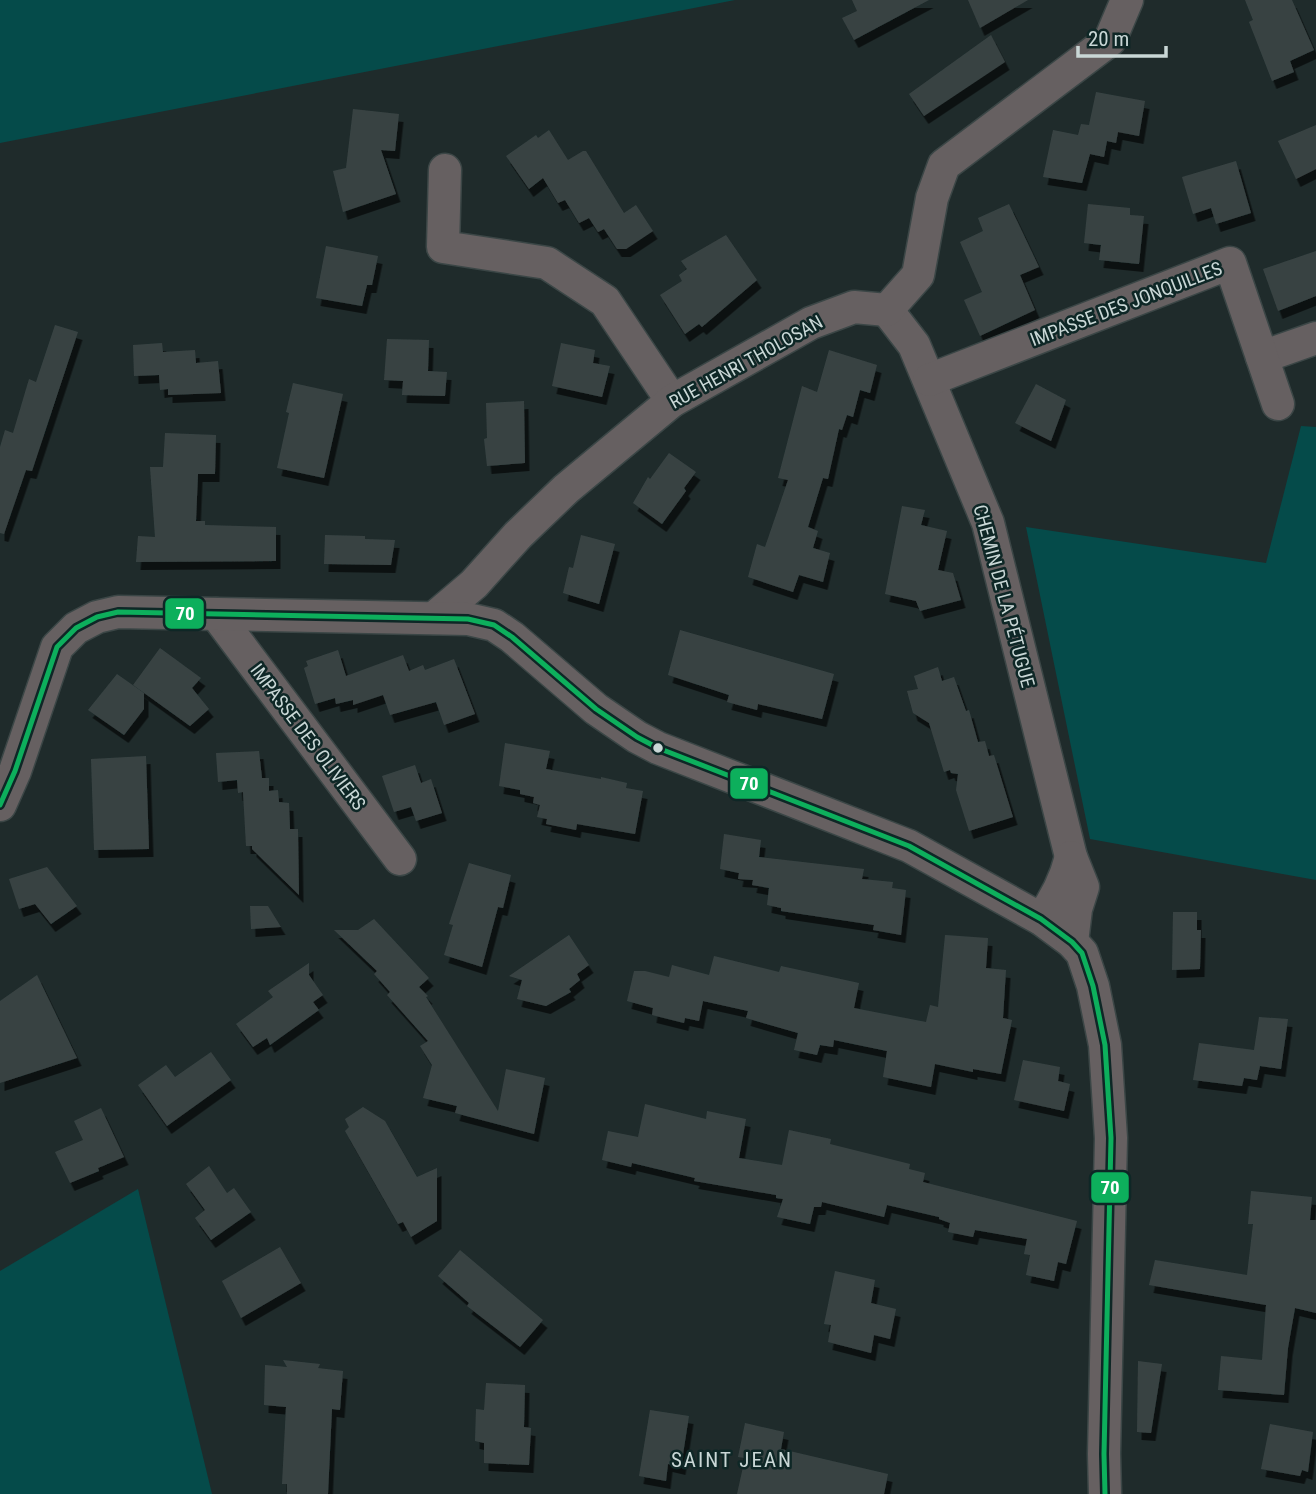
<svg xmlns="http://www.w3.org/2000/svg" width="1316" height="1494" viewBox="0 0 1316 1494" font-family="'Roboto Condensed',sans-serif">
<style>
.green{fill:#054b4a}
.building{fill:#384343;filter:url(#shadow)}
.lines{fill:none;stroke-linecap:round;stroke-linejoin:round}
.street-casing{stroke:#3b4646;stroke-width:35}
.street{stroke:#666061;stroke-width:32}
.bus-1-casing{stroke:#0e2726;stroke-width:10}
.bus-1{stroke:#0daf5c;stroke-width:5}
.bus-dot{fill:#c9d7d6;stroke:#0e2726;stroke-width:2.5}
.labels{text-anchor:middle;dominant-baseline:central;stroke-width:5;stroke-linejoin:round;paint-order:stroke}
.street-label{font-size:19px;fill:#c9d7d6;stroke:#0e2726}
.neighbourhood-label{font-size:21px;letter-spacing:2px;fill:#c9d7d6;stroke:#0e2726}
.line-badge{stroke:#0e2726;stroke-width:2.5}
.badge-label{font-size:19px;text-anchor:middle;font-weight:bold;fill:#fff}
</style>
<defs>
<filter id="shadow"><feDropShadow dx="4.5" dy="8" stdDeviation="0" flood-color="#0009"/></filter>
</defs>
<rect width="100%" height="100%" fill="#1f2b2b"/>
<g class="green">
<path d="M0,0H735L0,143Z"/>
<path d="M1301,426L1316,427V880L1090,839L1026,527L1266,563Z"/>
<path d="M138,1189L212,1494H0V1271Z"/>
</g>
<g class="building">
<path d="M852,0H929L854,40L842,18L857,11Z"/>
<path d="M968,0H1028L980,28Z"/>
<path d="M1245,0H1292L1314,50L1290,61L1294,72L1272,81L1249,22L1253,20Z"/>
<path d="M991,35L1005,62L924,116L909,94Z"/>
<path d="M1096,92L1145,101L1139,136L1118,132L1116,143L1107,141L1104,157L1090,154L1082,183L1043,177L1053,130L1078,135L1081,124L1089,125Z"/>
<path d="M353,109L399,114L395,151L381,150L396,194L343,212L333,171L346,168Z"/>
<path d="M1316,125V169L1296,179L1278,141Z"/>
<path d="M549,130L568,160L583,151H586L624,213L636,205L653,231L626,249H617L604,229L598,232L589,218L579,223L565,200L558,203L543,178L529,189L506,156L536,135L538,138Z"/>
<path d="M1236,161L1251,213L1216,224L1211,208L1193,214L1182,177Z"/>
<path d="M1009,204L1039,267L1020,275L1035,310L980,336L964,300L982,292L960,242L983,231L978,218Z"/>
<path d="M1088,204L1130,208V215L1144,216L1139,264L1099,260L1101,245L1084,243Z"/>
<path d="M726,235L757,280L702,327L699,324L685,334L660,295L682,281L679,275L687,269L681,261Z"/>
<path d="M326,246L378,256L372,285H367L362,306L316,298Z"/>
<path d="M1316,251V296L1278,311L1263,269Z"/>
<path d="M55,325L78,332L32,471L26,470L4,534L0,533V447L5,430L13,433L29,379L36,382Z"/>
<path d="M387,339L429,340L428,371L447,372L445,396L402,395L403,381L384,380Z"/>
<path d="M162,343L163,352L195,350L196,363L218,361L221,393L168,395V389L160,390L159,375L134,376L133,345Z"/>
<path d="M561,343L595,350L593,363L610,366L602,397L552,386Z"/>
<path d="M829,350L877,365L870,393L860,390L853,417L847,415L842,430L839,429L828,479L823,478L808,527L818,531L813,548L830,553L823,582L799,575L793,592L748,577L757,544L765,547L788,480L778,478L802,386L817,392Z"/>
<path d="M293,383L343,394L324,478L277,468L289,413L286,412Z"/>
<path d="M1036,384L1066,400L1051,441L1015,423Z"/>
<path d="M524,401L525,463L487,466L484,439L487,438L486,403Z"/>
<path d="M165,433L216,435L215,474H198L196,521H205V525L276,527V561L136,562L138,536L155,537L150,467H163Z"/>
<path d="M669,453L696,472L684,488L686,491L662,524L633,503L648,477L650,479Z"/>
<path d="M902,506L925,510L921,525L947,531L938,570L953,573L961,600L920,611L916,601L885,594Z"/>
<path d="M325,535L365,536V539L395,540L391,565L324,564Z"/>
<path d="M581,535L615,544L599,604L563,593L569,567L573,568Z"/>
<path d="M680,630L834,674L822,719L758,704L757,710L727,702L729,695L668,675Z"/>
<path d="M160,648L201,678L192,688L209,709L190,726L133,685Z"/>
<path d="M338,650L346,676L403,655L409,671L423,665L425,670L454,659L475,714L444,725L436,702L390,715L383,695L353,705V700L336,704L335,698L315,704L304,668L308,666L306,661Z"/>
<path d="M938,667L942,681L954,677L966,711L969,710L978,742L985,741L989,756L994,755L1013,817L969,831L956,790L958,774L951,773L950,770L944,772L929,723L913,713L907,691L918,689L914,676Z"/>
<path d="M117,674L144,693V709L124,735L88,710Z"/>
<path d="M505,743L550,751L546,769L601,779V777L627,783L626,788L643,791L635,834L577,824L576,830L546,824L547,819L537,817L540,805L533,803L534,797L520,794V790L499,786Z"/>
<path d="M259,751L262,778H269V791L278,790L279,802L289,803L290,829H298L299,895L252,849V846H246L243,792L238,793L237,780L218,782L216,753Z"/>
<path d="M146,756L149,849L94,850L91,759Z"/>
<path d="M415,765L421,783L431,779L442,813L416,821L411,807L394,812L382,776Z"/>
<path d="M724,834L761,840L759,857L864,869L862,879L893,882L892,888L906,890L901,935L873,930L874,925L781,911V908L767,905L769,888L752,885L753,880L738,879L739,873L720,869Z"/>
<path d="M469,863L511,875L503,908L498,907L482,967L444,955L453,925L449,924Z"/>
<path d="M47,867L77,906L51,924L35,904L19,909L9,879Z"/>
<path d="M250,906H268L281,927L251,929Z"/>
<path d="M1173,912H1197V930H1201L1200,969L1172,970Z"/>
<path d="M374,919L429,978L419,987L428,996L426,997L498,1111L506,1069L545,1078L534,1134L455,1113L457,1106L423,1098L432,1065L420,1046L428,1041L387,995L390,992L374,974L377,971L334,930H358Z"/>
<path d="M569,935L589,965L577,974L580,980L569,989L571,992L546,1006L517,999L522,980L509,976Z"/>
<path d="M945,935L988,938L986,968L1006,970L1003,1018L1012,1020L1001,1074L973,1069V1072L935,1064L931,1087L883,1077L887,1051L834,1040L833,1047L820,1045L817,1055L794,1050L798,1033L746,1018L748,1011L703,1001L699,1021L685,1018L684,1023L652,1015L653,1008L627,1001L634,971H645L669,977L672,965L709,975L714,956L779,972L781,966L859,983L854,1008L926,1022L930,1005L938,1007Z"/>
<path d="M309,963V975L323,995L313,1002L319,1010L270,1045L267,1038L253,1047L236,1024L273,997L268,991Z"/>
<path d="M37,975L77,1058L0,1083V1001Z"/>
<path d="M1259,1017L1288,1019L1281,1069L1260,1066L1257,1080L1244,1078L1242,1086L1193,1080L1199,1043L1254,1050Z"/>
<path d="M211,1052L231,1080L167,1126L138,1085L166,1065L175,1077Z"/>
<path d="M1023,1060L1060,1067L1058,1081L1070,1084L1064,1111L1014,1100Z"/>
<path d="M645,1104L706,1119L707,1111L746,1119L739,1158L782,1165L789,1130L831,1139L830,1144L910,1164L909,1169L925,1173L923,1182L1077,1221L1066,1264L1058,1262L1054,1281L1026,1275L1030,1255L1024,1254L1027,1239L975,1230L973,1237L948,1232L950,1223L939,1219V1217L887,1205L884,1217L822,1202L821,1207H814L810,1224L777,1217L783,1199L776,1198V1195L694,1181L695,1178L632,1163L631,1167L602,1160L608,1131L638,1137Z"/>
<path d="M363,1107L385,1121L417,1177L437,1168V1221L411,1237L403,1222L398,1224L345,1131L349,1127L345,1119Z"/>
<path d="M101,1108L124,1157L98,1168L99,1171L70,1183L55,1152L83,1140L74,1121Z"/>
<path d="M209,1166L227,1193L234,1188L251,1212L211,1240L195,1218L205,1210L186,1184Z"/>
<path d="M1251,1191L1312,1197L1310,1220H1316V1313L1295,1308L1288,1348L1284,1395L1218,1390L1221,1356L1262,1360L1266,1305L1149,1285L1155,1260L1247,1275L1253,1224H1248Z"/>
<path d="M280,1247L301,1283L241,1318L222,1281Z"/>
<path d="M460,1250L543,1320L520,1347L467,1306L469,1303L438,1276Z"/>
<path d="M835,1271L875,1280L871,1303L896,1309L890,1339L874,1335L871,1353L828,1342L831,1325L824,1324Z"/>
<path d="M283,1360L320,1364L318,1368L343,1371L340,1410L332,1409L328,1494H287V1484H282L286,1407L264,1405L265,1365L287,1367Z"/>
<path d="M1138,1361L1162,1364L1151,1433L1137,1432Z"/>
<path d="M486,1383L525,1385L524,1427L531,1428L529,1465L484,1463V1443L475,1441L476,1409L484,1410Z"/>
<path d="M650,1410L689,1416L681,1467L668,1464L666,1481L639,1476Z"/>
<path d="M745,1423L784,1432L781,1449L888,1474L884,1494H737L745,1458L738,1457Z"/>
<path d="M1270,1424L1313,1432L1308,1472L1302,1470L1300,1476L1261,1469Z"/>
</g>
<g class="lines">
<defs>
<g id="street">
<path d="M445,170L443,247L547,263L605,301L672,401"/>
<path d="M887,310L914,345L988,523L1071,857"/>
<path d="M1262,357L1316,338"/>
<path d="M929,380L1230,263L1278,404"/>
<path d="M216,614L400,859"/>
<path d="M434,618L474,584L518,535L566,489L672,401L811,323L854,307L887,310L918,275L932,198L944,165L1110,40L1127,0"/>
<path d="M0,805L15,771L57,647L76,628L97,617L118,612L468,619L494,625L512,637L596,709L637,737L658,748L909,846L1041,919L1072,942L1082,953L1093,986L1105,1045L1111,1138L1104,1454L1105,1494"/>
<path d="M1041,919C1056,899 1065,881 1071,857L1083,887L1076,909L1072,942"/>
</g>
</defs>
<use href="#street" class="street-casing"/>
<use href="#street" class="street"/>
<defs>
<path id="bus-1" d="M0,805L15,771L57,647L76,628L97,617L118,612L468,619L494,625L512,637L596,709L637,737L658,748L909,846L1041,919L1072,942L1082,953L1093,986L1105,1045L1111,1138L1104,1454L1105,1494"/>
</defs>
<use href="#bus-1" class="bus-1-casing"/>
<use href="#bus-1" class="bus-1"/>
</g>
<circle class="bus-dot" cx="658" cy="748" r="6"/>
<g class="labels">
<g class="street-label">
<text transform="translate(1126 304) rotate(-21)">IMPASSE DES JONQUILLES</text>
<text transform="translate(746 362) rotate(-29)">RUE HENRI THOLOSAN</text>
<text transform="translate(1004 596) rotate(75)">CHEMIN DE LA PÉTUGUE</text>
<text transform="translate(308 737) rotate(53)">IMPASSE DES OLIVIERS</text>
</g>
<g class="neighbourhood-label">
<text x="732" y="1460">SAINT JEAN</text>
</g>
</g>
<g class="line-badge">
<rect x="164" y="597" width="41" height="33" rx="7" fill="#0daf5c"/>
<rect x="729" y="767" width="40" height="33" rx="7" fill="#0daf5c"/>
<rect x="1090" y="1171" width="40" height="33" rx="7" fill="#0daf5c"/>
</g>
<g class="badge-label">
<text x="185" y="620">70</text>
<text x="749" y="790">70</text>
<text x="1110" y="1194">70</text>
</g>
<path d="M1078 46v10h88v-10" fill="none" stroke="#c9d7d6" stroke-width="3.5"/>
<text x="1088" y="46" font-size="21" fill="#c9d7d6" stroke="#0e2726" stroke-width="5" paint-order="stroke">20 m</text>
</svg>
